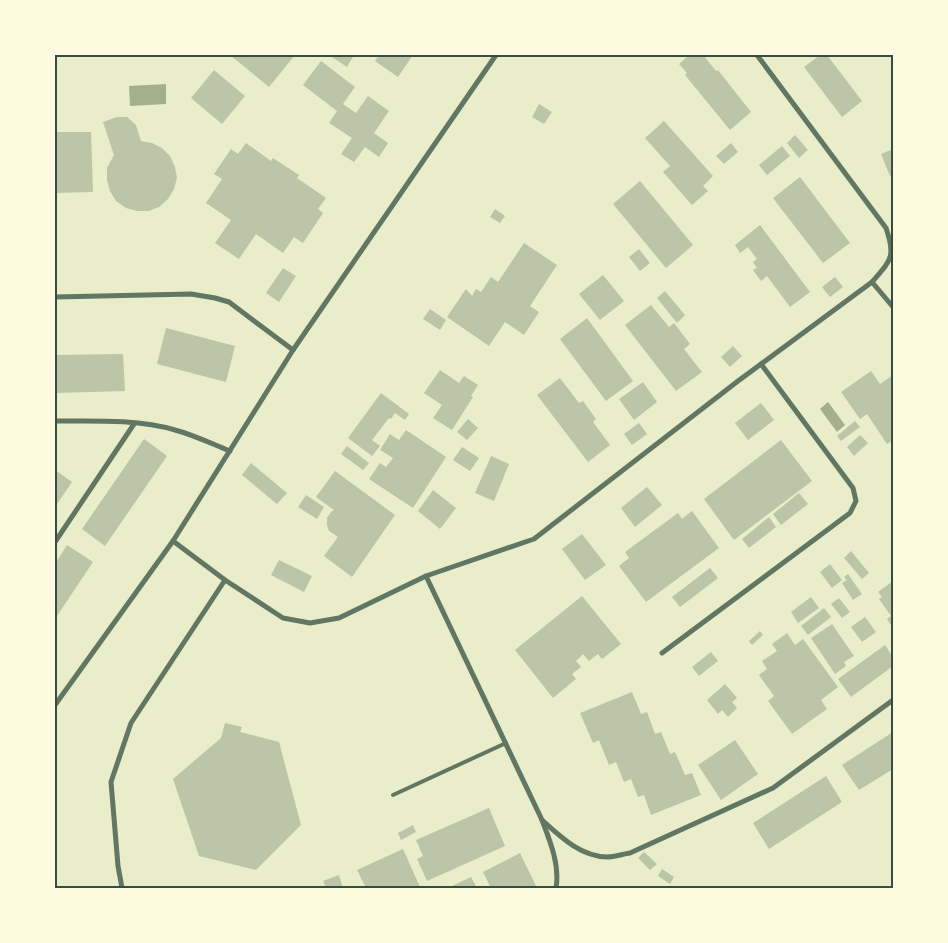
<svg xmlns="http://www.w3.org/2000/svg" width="948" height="943" viewBox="0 0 948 943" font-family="'Crimson Pro',serif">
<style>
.water{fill:#a3b18a}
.building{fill:#bcc5a7}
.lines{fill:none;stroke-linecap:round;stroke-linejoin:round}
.service{stroke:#617663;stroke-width:4}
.minor{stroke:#617663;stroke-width:5}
.neatline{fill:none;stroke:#344e41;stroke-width:2}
</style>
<rect width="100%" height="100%" fill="#e9edc9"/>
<g class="water">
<path d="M166,84V104L130,106L129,86Z"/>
<path d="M828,402L845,425L837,432L820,409Z"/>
</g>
<g class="building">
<path d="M230,55H295L269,87Z"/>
<path d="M329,55H354L347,67Z"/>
<path d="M379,55H413L398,77L375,61Z"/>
<path d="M689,55H703L716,71L718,70L751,112L730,130L685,75L687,73L679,64Z"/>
<path d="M820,55H827L862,101L842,117L804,67Z"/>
<path d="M321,61L355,87L343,104L356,113L368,96L389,111L374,133L388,143L379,157L365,147L354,162L341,154L352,138L329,123L337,111L303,85Z"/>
<path d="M214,70L245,96L222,124L191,98Z"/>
<path d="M539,104L552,112L544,124L532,117Z"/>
<path d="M117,117H127L136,125L141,141L152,143L162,148L170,156L175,167L177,178L174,189L168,199L159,207L149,211H137L126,208L116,201L110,191L107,180V168L114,155L103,122Z"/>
<path d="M664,121L713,176L703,186L708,191L692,205L663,172L670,166L645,138Z"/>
<path d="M55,132H91L93,192L55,193Z"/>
<path d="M795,135L808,150L799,158L787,143Z"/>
<path d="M246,143L271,161L273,158L299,175L297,178L326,198L318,209L323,213L303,243L294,237L283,253L256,234L239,259L215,243L231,220L206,203L222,179L214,174L231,149L238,154Z"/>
<path d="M731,143L738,152L724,164L716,156Z"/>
<path d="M782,146L790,156L767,175L759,165Z"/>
<path d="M893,149V175L890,176L881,154Z"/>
<path d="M800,177L850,243L823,263L773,198Z"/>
<path d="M640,181L693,245L666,268L613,204Z"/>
<path d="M495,209L505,216L500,223L490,217Z"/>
<path d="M760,225L810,292L790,307L767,276L761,281L753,270L757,268L753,262L757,259L748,247L740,253L735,245Z"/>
<path d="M524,243L557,265L530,306L539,312L524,335L505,322L489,346L447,317L466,289L472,296L476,289L481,292L491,277L498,282Z"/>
<path d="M639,249L650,263L640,271L629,257Z"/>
<path d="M283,268L296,276L279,302L266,293Z"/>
<path d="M603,275L624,301L600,320L579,294Z"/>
<path d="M835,277L843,287L830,297L822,287Z"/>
<path d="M665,291L685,315L677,323L657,298Z"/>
<path d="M651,305L669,327L674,323L690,344L684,349L702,372L676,391L625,325Z"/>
<path d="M430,309L446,320L440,330L423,319Z"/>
<path d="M587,318L633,381L606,401L560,339Z"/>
<path d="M166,328L235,346L226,382L157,364Z"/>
<path d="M733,346L742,356L730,367L721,357Z"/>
<path d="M123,354L125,391L55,393V355Z"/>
<path d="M440,370L459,383L464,376L478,385L471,396L473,397L452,430L433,418L442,405L424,393Z"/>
<path d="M871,371L880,384L893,375V440L887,444L867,414L860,419L841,392Z"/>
<path d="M560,378L579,403L583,401L596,419L593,422L610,445L588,462L537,395Z"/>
<path d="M643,382L657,402L634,420L619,399Z"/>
<path d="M381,393L409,414L405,420L395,413L391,419L389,418L372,440L380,446L372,456L348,438Z"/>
<path d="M761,403L774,420L748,440L735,423Z"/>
<path d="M468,419L478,428L467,440L457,432Z"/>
<path d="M855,421L860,427L841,441L837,436Z"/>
<path d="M639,423L647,434L632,445L624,434Z"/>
<path d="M406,430L446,457L413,508L369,479L380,463L386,467L393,458L380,450L390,434L399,440Z"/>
<path d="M860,435L868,443L854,456L847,447Z"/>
<path d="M144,439L167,456L105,546L82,529Z"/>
<path d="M781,440L812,481L734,540L704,499Z"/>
<path d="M347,446L369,463L363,470L341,454Z"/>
<path d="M462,447L479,458L470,471L453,460Z"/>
<path d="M491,456L509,464L494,501L475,493Z"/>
<path d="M251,463L287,493L277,504L242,475Z"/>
<path d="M55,470L72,482L55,507Z"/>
<path d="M335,471L395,515L352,577L324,556L338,537L329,531L327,525V518L331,512L334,510L316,497Z"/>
<path d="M647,487L662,505L635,527L621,508Z"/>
<path d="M433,490L456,508L440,529L418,511Z"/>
<path d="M799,493L808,504L781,525L773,514Z"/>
<path d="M306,495L324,507L317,519L298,507Z"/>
<path d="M692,511L719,548L646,602L619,566L629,558L625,552L678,513L682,519Z"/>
<path d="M769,517L776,527L749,548L742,539Z"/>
<path d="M582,534L606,565L585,580L562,549Z"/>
<path d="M67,545L93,562L55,619V564Z"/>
<path d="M851,551L869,573L862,579L844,558Z"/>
<path d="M279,560L312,576L304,592L271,575Z"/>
<path d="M830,564L842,580L832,588L820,572Z"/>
<path d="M710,568L718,578L680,607L672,597Z"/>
<path d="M848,574L862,594L853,600L842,583L847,580L844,577Z"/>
<path d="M893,581V628L887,619L891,616L879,599L882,597L878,592Z"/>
<path d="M582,596L621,644L602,659L598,654L589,661L583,654L576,661L581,667L572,674L576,679L553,698L515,650Z"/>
<path d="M811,597L819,608L798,623L791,612Z"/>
<path d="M839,598L850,612L842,618L831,604Z"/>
<path d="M824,608L831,617L808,635L801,626Z"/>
<path d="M865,617L876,632L862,642L851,627Z"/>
<path d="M832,624L854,656L844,662L846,666L835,674L811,638Z"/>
<path d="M760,631L763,635L752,645L749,641Z"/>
<path d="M787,633L795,645L803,639L838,687L821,700L827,709L792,734L768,701L774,696L759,675L767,669L762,661L777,651L772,644Z"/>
<path d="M885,645L893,657V666L851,697L838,679Z"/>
<path d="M711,652L718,661L699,676L692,667Z"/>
<path d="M725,684L737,698L732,702L737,708L728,717L722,710L718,714L707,700Z"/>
<path d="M632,692L641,714L647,712L655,734L661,732L670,754L675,752L685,775L692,773L701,795L651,815L644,795L638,797L631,779L624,782L616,762L609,765L599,740L593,743L580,713Z"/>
<path d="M225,723L242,727L240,732L279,742L301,825L256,870L199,856L173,779L221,738Z"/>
<path d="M893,732V769L859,790L842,765Z"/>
<path d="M735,740L758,774L721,800L698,765Z"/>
<path d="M826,776L842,802L769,849L753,823Z"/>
<path d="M489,808L505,846L427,881L417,859L423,856L416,840Z"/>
<path d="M413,825L416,832L401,840L398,833Z"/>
<path d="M403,849L420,887L366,888L357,870Z"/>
<path d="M644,852L657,864L650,870L638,858Z"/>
<path d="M520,853L537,888H491L483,872Z"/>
<path d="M662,869L674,877L670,884L658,876Z"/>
<path d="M339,875L343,888H326L323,881Z"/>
<path d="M471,877L477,888H448Z"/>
</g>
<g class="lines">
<path class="service" d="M393,795L506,743"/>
<g class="minor">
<path d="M872,282L893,307"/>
<path d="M55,297L191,294L215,298L229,302L293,350"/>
<path d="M55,421C93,421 138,419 175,430C194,435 212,444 230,451"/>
<path d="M173,541L225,580L283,618L310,623L339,618L426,576L534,539L738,381L872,282C891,260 896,257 886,228L757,55"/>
<path d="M55,542L134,424"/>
<path d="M426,576L542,820C550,841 560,865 556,888"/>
<path d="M662,653L850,513L856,501L853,488L761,364"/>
<path d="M55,705L173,541L293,350L496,55"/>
<path d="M542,820C561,837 580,856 607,857C614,857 623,854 630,853L773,788L893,700"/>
<path d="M122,888L118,866L111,782L131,723L225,580"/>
</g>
</g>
<rect width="948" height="943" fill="none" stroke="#fefae0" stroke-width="112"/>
<rect x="56" y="56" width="836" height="831" class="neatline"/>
</svg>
